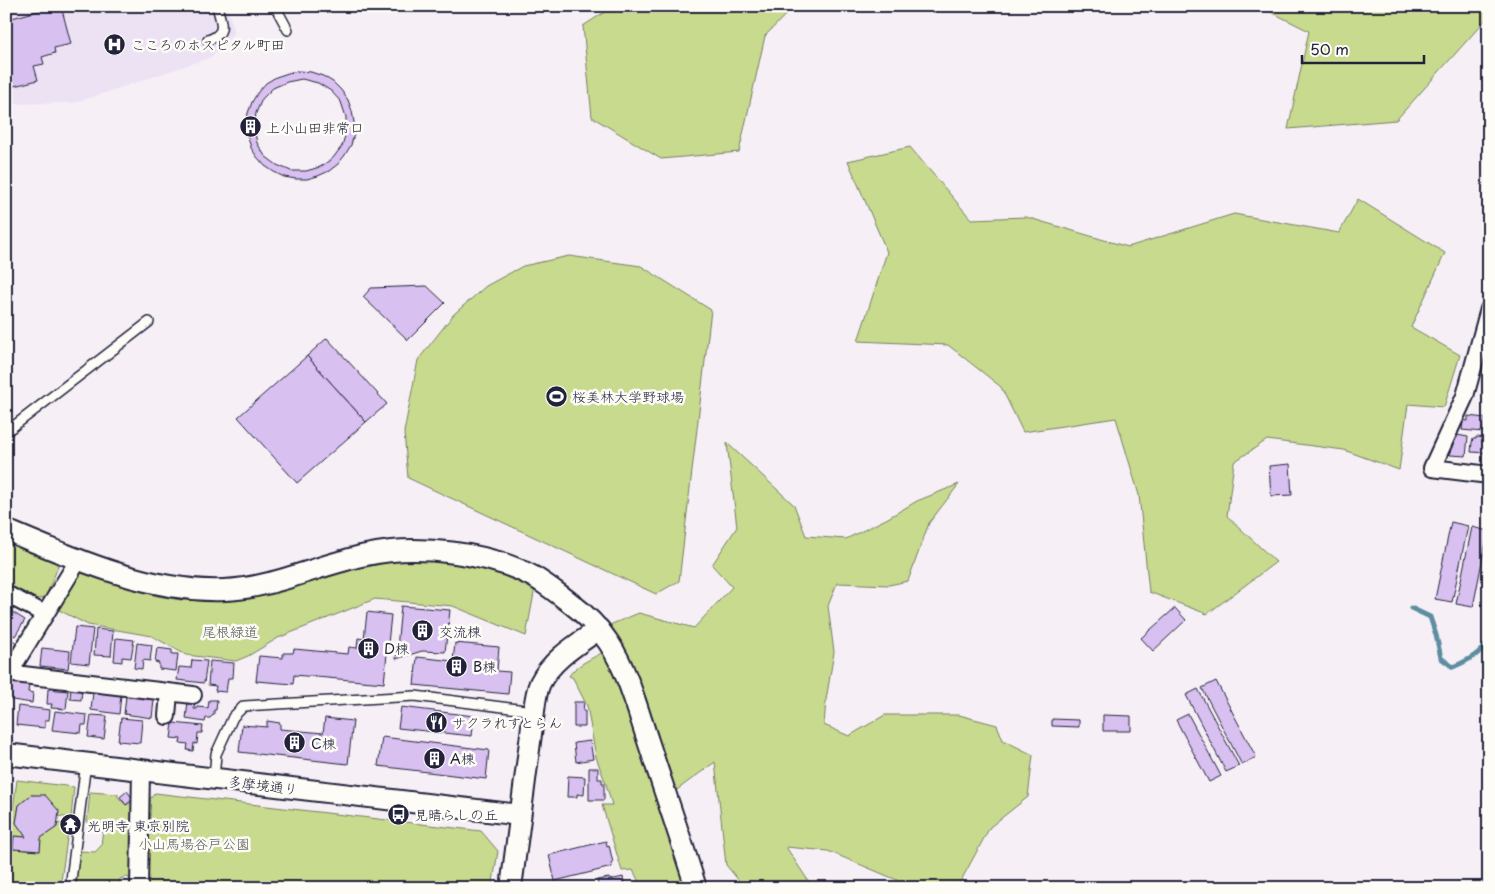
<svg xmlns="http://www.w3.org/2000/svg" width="1495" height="894" viewBox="0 0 1495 894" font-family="'Playpen Sans','Klee One',sans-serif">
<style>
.built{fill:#ede2f4}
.green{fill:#c8da8e;stroke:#757e64}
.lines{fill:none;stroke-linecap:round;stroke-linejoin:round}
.stream{stroke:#5d8da0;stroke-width:5}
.building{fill:#d8c0f0;stroke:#22223b;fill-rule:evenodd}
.service-casing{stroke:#22223b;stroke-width:12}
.minor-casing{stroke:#22223b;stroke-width:20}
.tertiary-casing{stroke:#22223b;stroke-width:24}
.service{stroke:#fdfcf7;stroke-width:9}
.minor{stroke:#fdfcf7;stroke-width:16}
.tertiary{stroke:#fdfcf7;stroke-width:20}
.labels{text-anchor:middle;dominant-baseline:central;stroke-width:5;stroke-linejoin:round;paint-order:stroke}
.poi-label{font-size:14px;fill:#22223b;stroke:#fdfcf7;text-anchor:start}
.park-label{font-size:14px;fill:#545954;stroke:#fdfcf7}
.street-label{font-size:14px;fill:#22223b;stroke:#fdfcf7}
</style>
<rect width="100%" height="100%" fill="#f6f0f6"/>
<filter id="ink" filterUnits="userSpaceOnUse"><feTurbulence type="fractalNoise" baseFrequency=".02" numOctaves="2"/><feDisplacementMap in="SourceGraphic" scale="10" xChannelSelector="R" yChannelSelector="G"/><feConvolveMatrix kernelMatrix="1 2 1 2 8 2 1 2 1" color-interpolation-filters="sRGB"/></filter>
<g filter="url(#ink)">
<path class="built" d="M6,6H227L235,32L212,57L75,103L6,104Z"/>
<g class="green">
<path d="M614,6H794L765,36L739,152L661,159L592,117L583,26Z"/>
<path d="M1259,6H1489V16L1396,120L1288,129L1309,31Z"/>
<path d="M910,147L971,219L1026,217L1128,247L1234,214L1339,233L1358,199L1445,253L1411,327L1460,355L1444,407L1408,404L1399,470L1344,450L1267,440L1234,462L1227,516L1276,562L1207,614L1149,592L1139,495L1116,418L1023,432L1001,387L948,345L858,341L887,252L848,161Z"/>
<path d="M569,256L641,266L711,310L679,581L656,594L408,478L404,432L418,360L454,314L486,286L523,266Z"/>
<path d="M727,443L794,505L806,536L846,539L888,518L917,501L959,484L929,523L908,581L889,585L837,583L828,606L834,652L826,700L824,725L849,736L885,715H959L997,725L1003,740L1033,755L1028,797L990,827L957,888H902L897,880L828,851L786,847L813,888H783L782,885L740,882L726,865L715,762L674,792L607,626L639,613L694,628L732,587L712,565L737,527Z"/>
<path d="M6,536L56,562L58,567L45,598L37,599L6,584Z"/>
<path d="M403,559C423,560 442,560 462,563C487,567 512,577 535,588L526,636L453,606L375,599L278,638L248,656L236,661L186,655L152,636L88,625L57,609L78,571L157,596L181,600L230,601L249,599L275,594L344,572Z"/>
<path d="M605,651L611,662L697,873L708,888H642L633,870L622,871L602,805H612L606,784L596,757L587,706L573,678L569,676C574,666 595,657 605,651Z"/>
<path d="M17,780L74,787L71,818L58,816L45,796L31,795L19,805L16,823L26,837L14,836L13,849L40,851L41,838L57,827V823L69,825L60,888H6V857Z"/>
<path d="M90,792L118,794V797L126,805L134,801L131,879L126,877L120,879L119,882L121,885L118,888H73L80,851L95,852L101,846L103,828L94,823L87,822Z"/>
<path d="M155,793L481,831L498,851L492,888H147L150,799Z"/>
</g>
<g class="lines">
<path class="stream" d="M1411,608L1430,617L1436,635L1441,658L1453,667C1467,661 1481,654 1489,640"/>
</g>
<g class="building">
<path d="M6,6H9L12,18L56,6H61L71,44L54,48L55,53L42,57L44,64L34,66L38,80L6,88Z"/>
<path d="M299,71L311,72L323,76L333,82L341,90L348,100L352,111L354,122V134L351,145L345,155L338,164L329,171L318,176L307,179H296L284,177L274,172L265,166L257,157L251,148L248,137L246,125L248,113L252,102L258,92L266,83L276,77L288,73ZM302,79L318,83L331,91L341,102L346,117V132L342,146L333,158L320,167L306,171H291L277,165L265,156L257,143L254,128L256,113L262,99L273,88L287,82Z"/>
<path d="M427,286L445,303L408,340L363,297L371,288Z"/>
<path d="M327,338L387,404L366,422L307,356Z"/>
<path d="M307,356L366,422L297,483L238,417Z"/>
<path d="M1468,416L1485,418L1483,432L1462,430L1463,420L1468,421Z"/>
<path d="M1457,435L1468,437L1466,456L1450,455L1451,441H1453L1454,438H1457Z"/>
<path d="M1476,437L1489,438V453L1471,452L1472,442L1473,439H1476Z"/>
<path d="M1290,464L1292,495L1271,496L1269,466Z"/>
<path d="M1451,522L1468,526L1452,602L1435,599Z"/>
<path d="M1472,527L1488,531L1473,607L1456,604Z"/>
<path d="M401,606L450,610L445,652L422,651L396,659Z"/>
<path d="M6,608L25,620L15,636L6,631Z"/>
<path d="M1175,608L1186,620L1153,651L1141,638Z"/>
<path d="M367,612L391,615L384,683L294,675L293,684L256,681L259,656L283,658V653H293L294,649L348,654L349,647L357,648L358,638L364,639Z"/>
<path d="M75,627L93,629L89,664L71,662Z"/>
<path d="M96,629L113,631L111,656L94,655Z"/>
<path d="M6,636L17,643L6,659Z"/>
<path d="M116,638L134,640L131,658L122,657V662L114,661Z"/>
<path d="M137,643L152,645L150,661L143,660L142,669L134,668Z"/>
<path d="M455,643L499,647L497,671L510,672L508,694L414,685L417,657L453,661Z"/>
<path d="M42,648L70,651L68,669L40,666Z"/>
<path d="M157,648L172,650V654H178L176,671L159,669V663L155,662Z"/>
<path d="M192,660L207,661L204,683L177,680L179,667L191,668Z"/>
<path d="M210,661L234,663L233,678H228L226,692L215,691L216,686L208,685Z"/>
<path d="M9,681L29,684L28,692L33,693L32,703L6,699Z"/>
<path d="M1216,681L1256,757L1242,765L1202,688Z"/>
<path d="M71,688L82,689L81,700L70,699Z"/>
<path d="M48,689L68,691L66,709L51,708L52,704H47Z"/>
<path d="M1198,689L1239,766L1226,772L1186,695Z"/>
<path d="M93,692L121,695L119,714L91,710Z"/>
<path d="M126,696L154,700L152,718L124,714Z"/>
<path d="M209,700H217L216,710H214V714L210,718H206L205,722L186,719L188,702L195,703L194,709H197V707L208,708Z"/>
<path d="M574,702H584L583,711H585V727H574Z"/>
<path d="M18,706L50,710L49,720H45V728L16,725Z"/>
<path d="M401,707L474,716L472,736L398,728Z"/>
<path d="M55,711L87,715L86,725H82L81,733L52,730Z"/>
<path d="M1188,714L1221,776L1209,782L1176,720Z"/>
<path d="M91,715L107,716L104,739L88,737Z"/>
<path d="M1103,715L1131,716V731H1103Z"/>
<path d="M121,718L142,720L140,743L118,741Z"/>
<path d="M325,718L353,721L348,764L239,752L242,725L267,727V721L280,723V729L323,733Z"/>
<path d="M1052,719L1079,720V727L1052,726Z"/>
<path d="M173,723L203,726L202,733H198L197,744L194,743L193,751L187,750L188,744L180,743L181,739L171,738Z"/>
<path d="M382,737L489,750L486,779L378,766Z"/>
<path d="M590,741L593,759L576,762L574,743Z"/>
<path d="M589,768H598V779H602V783H604V800H589Z"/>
<path d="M568,776L585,777L584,795L577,794V797H567Z"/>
<path d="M127,791L133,799L126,805L120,797Z"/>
<path d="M31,795H45L59,811L57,827L41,838L40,851L13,849L14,836L26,837L16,823L19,805Z"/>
<path d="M606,841L607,846L609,845L613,863H611L612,867L555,881L549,855Z"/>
<path d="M623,877L625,888H599L597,880L609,878L610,880Z"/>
</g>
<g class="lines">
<defs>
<g id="service">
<path d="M275,6L288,30"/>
<path d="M208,40C228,33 221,23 217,6"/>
<path d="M6,432L149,322"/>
<path d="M214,779L216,754L233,717L244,706L415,696L534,711"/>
<path d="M70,888L86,763"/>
</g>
<g id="minor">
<path d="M1489,309L1465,396L1432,468L1489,475"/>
<path d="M6,594L45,614"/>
<path d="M6,673L193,695"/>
<path d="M9,673L79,559"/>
<path d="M167,716L169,693"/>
<path d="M139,888L141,770"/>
</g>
<g id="tertiary">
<path d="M6,530C72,558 151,593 224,590C273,588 318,565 366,555C416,544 489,552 534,577C546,584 557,593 568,601C584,613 598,626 609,643C628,672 637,708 648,741C664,790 681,839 696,888"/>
<path d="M6,754L520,815"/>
<path d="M511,888L534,711C535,702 536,692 540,683C552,659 578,644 599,629"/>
</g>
</defs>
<use href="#service" class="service-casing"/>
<use href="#minor" class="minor-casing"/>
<use href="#tertiary" class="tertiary-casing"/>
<use href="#service" class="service"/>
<use href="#minor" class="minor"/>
<use href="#tertiary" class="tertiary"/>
</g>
</g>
<defs>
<symbol id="hospital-disc" viewBox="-11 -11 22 22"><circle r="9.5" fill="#22223b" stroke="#fdfcf7"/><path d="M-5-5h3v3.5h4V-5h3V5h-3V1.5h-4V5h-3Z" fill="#fff"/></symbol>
<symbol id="building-disc" viewBox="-11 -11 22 22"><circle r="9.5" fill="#22223b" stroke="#fdfcf7"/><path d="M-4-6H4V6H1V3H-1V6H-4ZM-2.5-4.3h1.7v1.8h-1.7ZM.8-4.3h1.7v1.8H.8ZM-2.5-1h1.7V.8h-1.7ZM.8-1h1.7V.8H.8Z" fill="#fff"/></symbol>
<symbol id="stadium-disc" viewBox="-11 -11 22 22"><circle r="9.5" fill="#22223b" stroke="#fdfcf7"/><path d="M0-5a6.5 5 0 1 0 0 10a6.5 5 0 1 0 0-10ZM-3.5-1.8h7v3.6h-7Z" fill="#fff"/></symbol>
<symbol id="restaurant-disc" viewBox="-11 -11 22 22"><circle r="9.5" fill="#22223b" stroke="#fdfcf7"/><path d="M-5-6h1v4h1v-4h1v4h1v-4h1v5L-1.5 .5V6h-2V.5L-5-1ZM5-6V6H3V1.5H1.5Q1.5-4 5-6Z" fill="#fff"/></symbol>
<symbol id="bus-disc" viewBox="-11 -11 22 22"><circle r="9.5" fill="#22223b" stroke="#fdfcf7"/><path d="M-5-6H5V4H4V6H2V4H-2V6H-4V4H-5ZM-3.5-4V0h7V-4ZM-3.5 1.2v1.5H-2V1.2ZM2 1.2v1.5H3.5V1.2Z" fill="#fff"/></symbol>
<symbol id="temple-disc" viewBox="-11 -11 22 22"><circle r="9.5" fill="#22223b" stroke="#fdfcf7"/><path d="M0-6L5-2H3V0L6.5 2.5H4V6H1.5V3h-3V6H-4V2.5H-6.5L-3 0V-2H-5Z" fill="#fff"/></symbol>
</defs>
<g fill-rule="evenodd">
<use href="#hospital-disc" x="102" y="32" width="25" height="25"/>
<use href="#building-disc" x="238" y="114" width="25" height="25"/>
<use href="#stadium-disc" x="544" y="384" width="25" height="25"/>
<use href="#building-disc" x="410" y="618" width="25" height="25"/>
<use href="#building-disc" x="356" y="636" width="25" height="25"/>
<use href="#building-disc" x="444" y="654" width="25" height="25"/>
<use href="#restaurant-disc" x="424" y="710" width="25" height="25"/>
<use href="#building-disc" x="282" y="730" width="25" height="25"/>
<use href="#building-disc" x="422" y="746" width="25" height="25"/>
<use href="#bus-disc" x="386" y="802" width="25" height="25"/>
<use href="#temple-disc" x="58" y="812" width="25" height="25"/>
</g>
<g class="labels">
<g class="poi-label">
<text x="131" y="44">こころのホスピタル町田</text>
<text x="266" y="127">上小山田非常口</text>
<text x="572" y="396">桜美林大学野球場</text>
<text x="439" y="631">交流棟</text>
<text x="384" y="648">D棟</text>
<text x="473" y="666">B棟</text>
<text x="452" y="722">サクラれすとらん</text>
<text x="311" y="743">C棟</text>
<text x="450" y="758">A棟</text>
<text x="414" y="814">見晴らしの丘</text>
<text x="87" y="825">光明寺 東京別院</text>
</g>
<g class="park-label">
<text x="230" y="631">尾根緑道</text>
<text x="194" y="843">小山馬場谷戸公園</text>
</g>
<g class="street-label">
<text transform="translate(263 785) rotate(7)">多摩境通り</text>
</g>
</g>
<rect width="1495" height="894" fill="none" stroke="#fdfcf7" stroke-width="25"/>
<rect x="12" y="12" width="1470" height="869" fill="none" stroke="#22223b" stroke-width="2" filter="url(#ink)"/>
<path d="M1302 55v8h122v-8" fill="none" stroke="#22223b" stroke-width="2.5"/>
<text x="1310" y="55" font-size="15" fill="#22223b" stroke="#fdfcf7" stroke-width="4" paint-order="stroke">50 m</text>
</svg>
